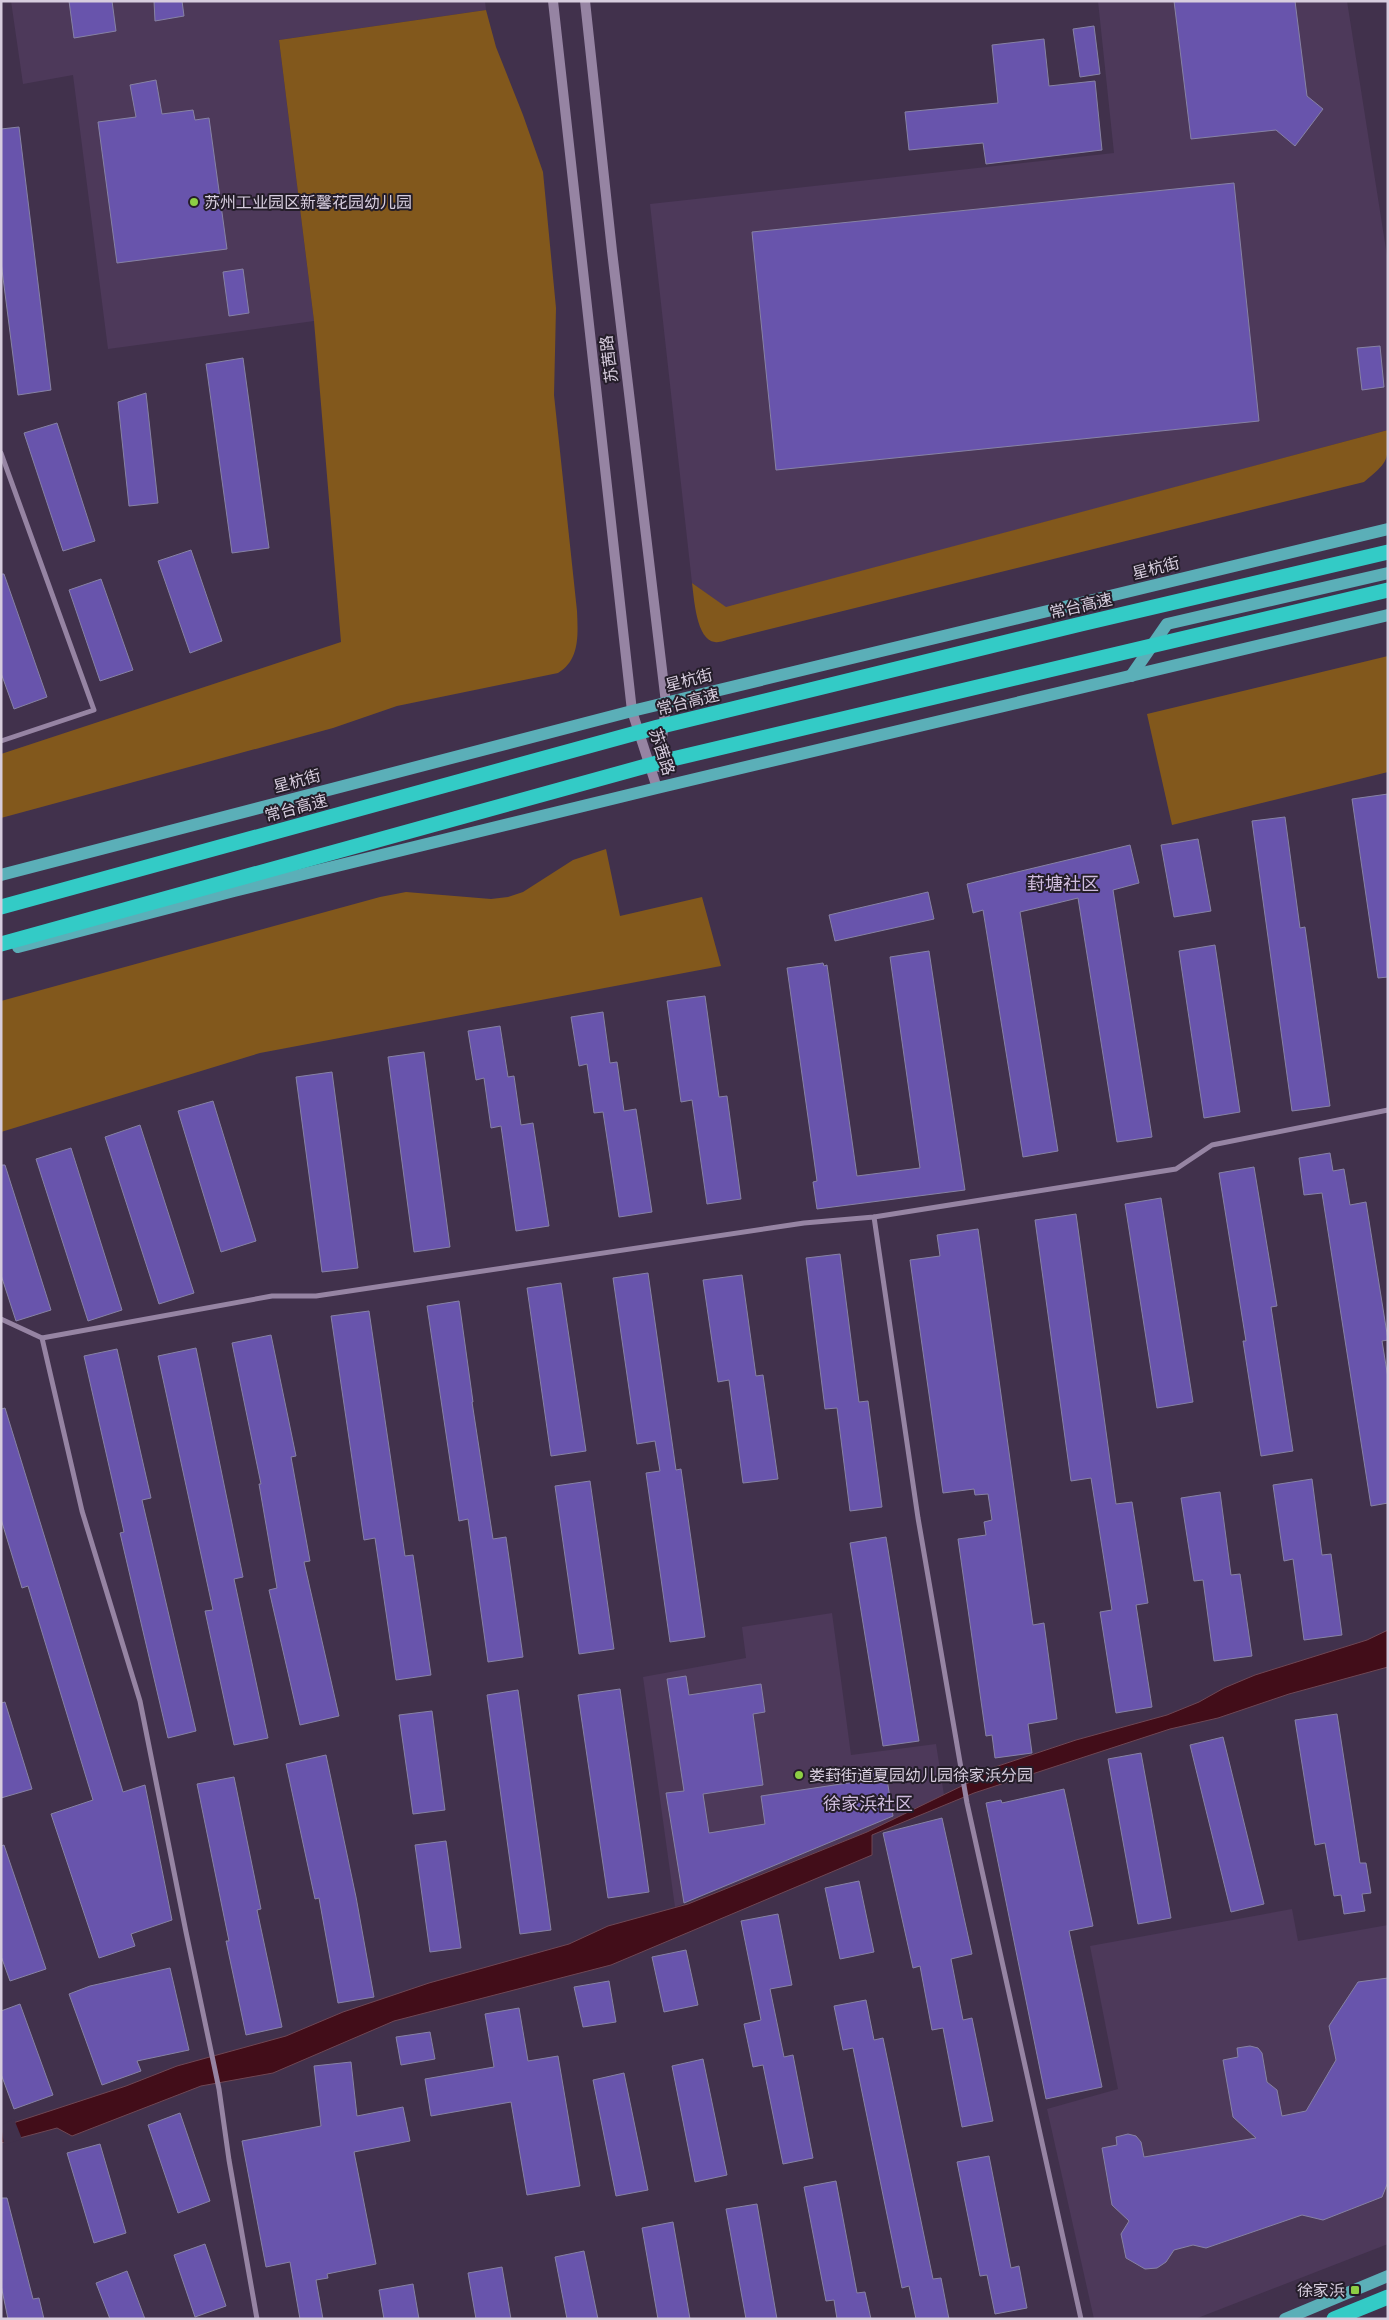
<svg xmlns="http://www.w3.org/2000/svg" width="1389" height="2320" viewBox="0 0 1389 2320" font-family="'Roboto Serif','Noto Sans SC',serif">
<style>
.built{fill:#4d395a}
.green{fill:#82581c}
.water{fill:#420d19;stroke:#6f4754}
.pier{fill:#41314c}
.building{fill:#6854ac;stroke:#8782a4}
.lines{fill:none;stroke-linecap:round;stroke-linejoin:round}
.street{stroke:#9684a3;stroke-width:5}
.secondary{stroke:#9684a3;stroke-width:10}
.primary{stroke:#5bafb8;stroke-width:12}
.highway{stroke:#33cbc6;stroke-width:15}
.poi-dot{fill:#8dce44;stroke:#241d29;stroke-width:2}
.labels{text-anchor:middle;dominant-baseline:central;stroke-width:4;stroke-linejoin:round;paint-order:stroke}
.poi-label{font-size:16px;fill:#d7cdde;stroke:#241d29;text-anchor:start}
.street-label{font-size:16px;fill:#d7cdde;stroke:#241d29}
.neighbourhood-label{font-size:18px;fill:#d0bdde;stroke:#241d29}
</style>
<rect width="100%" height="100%" fill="#41314c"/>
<g class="built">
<path d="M11,1H485L486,10L279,40L314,321L108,349L73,75L23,84Z"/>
<path d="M1098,1H1347L1388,262V430L726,608L692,583L650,204L1114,153Z"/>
<path d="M832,1613L851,1755L936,1744L944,1795L867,1832L675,1907L643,1677L746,1658L742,1627Z"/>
<path d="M1292,1909L1298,1941L1388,1925V2244L1195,2319H1094L1047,2109L1118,2089L1090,1946Z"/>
</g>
<g class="green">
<path d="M486,10L496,47L523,115L543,172L556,308L554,395L577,611C578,635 580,660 558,673L397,706L333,728L1,818V754L341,642L314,321L279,40Z"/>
<path d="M1388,430C1388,462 1389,461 1364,482L730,639C726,640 719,643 715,642C696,640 694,597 692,583L726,607Z"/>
<path d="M1388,656V772L1172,825L1147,714Z"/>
<path d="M606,849L620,916L702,897L721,966L260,1053L1,1132V1001L380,897L406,892L491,899L508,897L523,892L573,860Z"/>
</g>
<path class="water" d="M1388,1630V1667L1289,1694L1218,1718L1170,1729L974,1793L872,1835V1855L611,1965L394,2021L273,2073L201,2086L72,2136L57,2128L1,2143V2128L16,2122L126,2086L177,2066L286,2036L343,2012L429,1983L569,1944L608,1926L688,1904L867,1832L970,1782L986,1770L1076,1740L1167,1715L1199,1702L1224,1688L1255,1675L1367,1640Z"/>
<path class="pier" d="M14,2119L22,2139L4,2145L1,2125Z"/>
<g class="building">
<path d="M69,1H112L116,31L74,38Z"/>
<path d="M154,1H182L184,16L155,21Z"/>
<path d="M1174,1H1295L1307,96L1323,109L1295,146L1276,130L1191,139Z"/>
<path d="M1094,26L1100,74L1080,77L1073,29Z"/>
<path d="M1044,39L1049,86L1095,81L1102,150L986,164L983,143L909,150L905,112L998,103L992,45Z"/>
<path d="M156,80L162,114L193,110L195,120L209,118L227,249L117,263L98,122L136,117L130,85Z"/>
<path d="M19,127L51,390L18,395L1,262V129Z"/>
<path d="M1234,183L1259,421L776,470L752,232Z"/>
<path d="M243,269L249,313L229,316L223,272Z"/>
<path d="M1380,346L1384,387L1362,390L1357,348Z"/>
<path d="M243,358L269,548L232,553L206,364Z"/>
<path d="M146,393L158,503L129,506L118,402Z"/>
<path d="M57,423L95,541L63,551L24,433Z"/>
<path d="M191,550L222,641L190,653L158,561Z"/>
<path d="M1,574H4L47,697L14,709L1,673Z"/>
<path d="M101,579L133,670L100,681L69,590Z"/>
<path d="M1388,794V977L1378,978L1352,799Z"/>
<path d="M1285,817L1300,928L1305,927L1330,1106L1292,1111L1252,821Z"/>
<path d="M1198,839L1211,911L1174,917L1161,845Z"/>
<path d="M1130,845L1139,883L1113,890L1152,1137L1117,1142L1078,898L1020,912L1058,1151L1023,1157L983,910L973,913L967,884Z"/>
<path d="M928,892L934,919L835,941L829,915Z"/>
<path d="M1215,945L1240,1112L1204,1118L1179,951Z"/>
<path d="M929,951L965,1190L817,1209L813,1182L817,1181L787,968L823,963L824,966L827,965L857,1176L920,1168L890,957Z"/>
<path d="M705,996L719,1097L727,1096L741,1199L707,1204L692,1100L681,1102L667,1001Z"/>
<path d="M603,1012L610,1063L617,1062L624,1111L636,1109L652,1212L619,1217L603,1112L594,1113L587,1064L579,1066L571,1017Z"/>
<path d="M500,1026L508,1077L514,1076L521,1125L533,1123L549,1226L516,1231L501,1126L491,1128L484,1078L476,1080L468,1031Z"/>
<path d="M424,1052L450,1247L414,1252L388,1057Z"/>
<path d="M332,1072L358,1268L322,1272L296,1077Z"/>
<path d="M213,1101L256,1241L221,1252L178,1111Z"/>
<path d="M140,1125L194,1293L159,1304L105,1137Z"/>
<path d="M71,1148L122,1310L88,1321L36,1159Z"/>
<path d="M1330,1153L1333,1171L1344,1169L1350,1205L1366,1202L1388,1340L1382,1341L1388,1378V1503L1371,1506L1322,1193L1304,1195L1299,1158Z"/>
<path d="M1,1165H5L51,1310L16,1321L1,1275Z"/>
<path d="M1254,1167L1277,1306L1271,1307L1293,1451L1261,1456L1243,1341H1246L1219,1173Z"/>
<path d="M1161,1198L1193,1402L1157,1408L1125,1204Z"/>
<path d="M1076,1214L1116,1504L1132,1502L1148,1603L1136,1605L1152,1707L1116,1713L1100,1612L1112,1610L1091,1478L1071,1481L1035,1220Z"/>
<path d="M978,1229L1033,1625L1044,1623L1057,1719L1028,1724L1032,1753L995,1758L992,1735L986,1736L958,1539L986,1535L984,1522L992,1520L988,1494L975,1495L974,1489L943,1493L910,1260L940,1256L937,1235Z"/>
<path d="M840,1254L859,1402L868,1401L882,1507L850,1511L837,1408L825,1409L806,1258Z"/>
<path d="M648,1273L676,1470L681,1469L705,1637L670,1642L646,1473L660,1471L655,1441L637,1444L613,1278Z"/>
<path d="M742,1275L756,1376L763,1375L778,1479L743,1483L729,1380L718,1382L703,1280Z"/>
<path d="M561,1283L586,1451L551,1456L527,1288Z"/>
<path d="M459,1301L473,1402H472L493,1539L506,1537L523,1657L488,1662L468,1519L459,1521L427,1306Z"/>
<path d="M369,1311L405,1556L413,1555L431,1675L396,1680L375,1538L364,1540L331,1316Z"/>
<path d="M271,1335L296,1456L291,1457L310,1561L304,1562L339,1716L300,1725L269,1590L277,1588L259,1484H261L232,1343Z"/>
<path d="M196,1348L243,1577L234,1579L268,1738L234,1745L205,1611L213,1610L158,1356Z"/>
<path d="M117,1349L151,1498L142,1500L196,1731L168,1738L120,1533L124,1532L84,1356Z"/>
<path d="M5,1408L123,1792L145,1785L172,1920L131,1934L135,1946L99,1958L51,1814L93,1800L28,1586L22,1588L1,1519V1409Z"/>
<path d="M1312,1479L1322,1555L1331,1554L1342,1635L1304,1640L1293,1559L1284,1561L1273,1485Z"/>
<path d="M590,1481L614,1649L579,1654L555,1486Z"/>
<path d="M1220,1492L1231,1575L1240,1574L1252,1656L1214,1661L1203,1580L1194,1581L1181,1498Z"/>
<path d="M886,1537L919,1741L883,1746L850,1543Z"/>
<path d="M686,1676L689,1695L761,1684L765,1712L753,1714L763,1785L703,1794L709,1833L765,1824L761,1796L861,1781L860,1771L885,1767L893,1816L684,1903L666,1793L684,1791L667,1679Z"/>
<path d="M620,1689L649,1892L608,1898L578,1695Z"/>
<path d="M518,1690L551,1930L520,1934L487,1695Z"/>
<path d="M5,1702L32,1789L1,1798V1703Z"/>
<path d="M432,1711L445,1810L413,1814L399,1715Z"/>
<path d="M1337,1714L1360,1863H1366L1371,1893L1362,1894L1365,1911L1344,1914L1341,1895L1334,1896L1325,1843L1315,1845L1295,1720Z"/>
<path d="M1223,1737L1264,1904L1231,1912L1190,1745Z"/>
<path d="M1141,1753L1171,1918L1138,1924L1108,1759Z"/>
<path d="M326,1755L356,1897L374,1997L338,2003L319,1898L315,1899L286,1764Z"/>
<path d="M234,1777L261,1909L257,1910L282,2027L246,2035L226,1941H229L197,1784Z"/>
<path d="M1064,1789L1093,1926L1069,1931L1102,2087L1046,2099L986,1803L1001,1800L1002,1803Z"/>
<path d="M942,1818L972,1954L951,1959L963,2020L972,2018L993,2121L962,2127L943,2028L932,2030L920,1966L913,1968L883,1833Z"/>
<path d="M446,1841L461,1948L430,1952L415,1845Z"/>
<path d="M4,1845L46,1969L10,1981L1,1956V1846Z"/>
<path d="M859,1881L874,1952L840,1959L825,1888Z"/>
<path d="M778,1914L792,1985L770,1989L784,2057L793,2055L813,2158L783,2164L763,2065L753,2067L744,2024L761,2020L741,1921Z"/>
<path d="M686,1950L698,2005L664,2012L652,1957Z"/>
<path d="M170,1968L189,2050L137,2061L141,2071L102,2085L69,1994L90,1986Z"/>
<path d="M1388,1978V2182L1382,2197L1323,2220L1302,2215L1206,2248L1193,2245L1174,2250L1166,2262L1157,2268L1145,2269L1126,2258L1121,2234L1129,2221L1112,2205L1102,2148L1117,2145L1116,2137L1128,2134L1136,2136L1141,2142L1144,2157L1256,2138L1233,2117L1223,2060L1238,2057L1237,2048L1250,2046L1258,2048L1262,2053L1267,2082L1277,2090L1282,2116L1306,2111L1336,2060L1329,2026L1358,1982Z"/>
<path d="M609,1981L616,2022L583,2027L574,1987Z"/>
<path d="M866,2000L874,2040L883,2038L933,2279L941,2278L949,2319H916L909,2286L902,2288L853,2048L843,2050L834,2006Z"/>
<path d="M20,2004L53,2095L14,2109L1,2074V2011Z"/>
<path d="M519,2008L528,2061L558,2056L580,2186L527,2195L511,2102L431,2116L425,2079L494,2067L485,2014Z"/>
<path d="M430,2032L435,2059L401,2065L396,2037Z"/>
<path d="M703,2059L727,2175L695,2182L672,2066Z"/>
<path d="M351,2062L357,2116L403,2107L410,2141L354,2152L376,2264L327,2274L328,2278L316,2280L323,2319H300L290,2262L266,2267L242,2141L321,2126L314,2066Z"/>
<path d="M624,2073L648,2190L616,2196L593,2080Z"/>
<path d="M180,2113L210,2201L178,2213L148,2125Z"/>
<path d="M100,2144L126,2233L94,2243L67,2153Z"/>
<path d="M989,2156L1011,2268L1019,2266L1027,2308L995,2314L987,2275L980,2276L957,2162Z"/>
<path d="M836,2181L857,2293L865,2292L871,2319H837L834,2300L826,2301L804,2187Z"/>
<path d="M1,2198H7L33,2299L39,2298L44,2319H8L1,2285Z"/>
<path d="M757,2204L777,2319H746L726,2209Z"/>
<path d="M673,2222L690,2319H658L642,2228Z"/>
<path d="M205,2244L226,2306L195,2317L174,2255Z"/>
<path d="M584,2251L598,2319H567L555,2257Z"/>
<path d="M502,2267L511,2319H476L468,2273Z"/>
<path d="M127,2271L145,2319H110L96,2283Z"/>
<path d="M413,2284L419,2319H384L379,2290Z"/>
</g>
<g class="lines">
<g class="street">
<path d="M1,453L94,710L1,741"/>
<path d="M874,1217L918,1518L967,1803L1081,2319"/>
<path d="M1,1319L42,1338L82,1511L140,1701L186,1932L219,2089L229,2160L257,2319"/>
<path d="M42,1338L272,1296H316L804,1223L874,1217L1176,1169L1212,1145L1388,1110"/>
</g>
<g class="secondary">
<path d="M553,1L632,711L657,788"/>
<path d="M585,1L612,251L666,703L659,767"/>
</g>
<g class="primary">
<path d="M1131,676L1167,624L1388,573"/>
<path d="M1,875L632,711L1388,529"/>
<path d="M18,947L234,891L657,788L1388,615"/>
<path d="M1285,2319L1388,2276"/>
</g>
<g class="highway">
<path d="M1,907L658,727L1081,624L1388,552"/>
<path d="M1,944L664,761L1388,590"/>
<path d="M1334,2319L1388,2297"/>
</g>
</g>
<g class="poi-dot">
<circle cx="194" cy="202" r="5"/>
<circle cx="799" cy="1775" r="5"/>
<rect x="1350" y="2285" width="10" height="10" rx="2.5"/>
</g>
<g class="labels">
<g class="poi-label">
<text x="204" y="202">苏州工业园区新馨花园幼儿园</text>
<text x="809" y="1775">娄葑街道夏园幼儿园徐家浜分园</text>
<text x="1345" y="2290" text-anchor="end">徐家浜</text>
</g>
<g class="street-label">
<text transform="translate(609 359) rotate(-97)">苏茜路</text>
<text transform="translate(1156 568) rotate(-14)">星杭街</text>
<text transform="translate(1081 606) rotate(-13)">常台高速</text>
<text transform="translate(689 680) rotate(-14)">星杭街</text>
<text transform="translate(688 702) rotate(-14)">常台高速</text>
<text transform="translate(662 752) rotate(72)">苏茜路</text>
<text transform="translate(297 781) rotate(-15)">星杭街</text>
<text transform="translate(296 808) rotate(-15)">常台高速</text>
</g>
<g class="neighbourhood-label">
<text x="1063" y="883">葑塘社区</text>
<text x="868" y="1803">徐家浜社区</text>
</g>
</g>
<rect width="1389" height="2320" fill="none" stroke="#d7cdde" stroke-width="5"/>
</svg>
